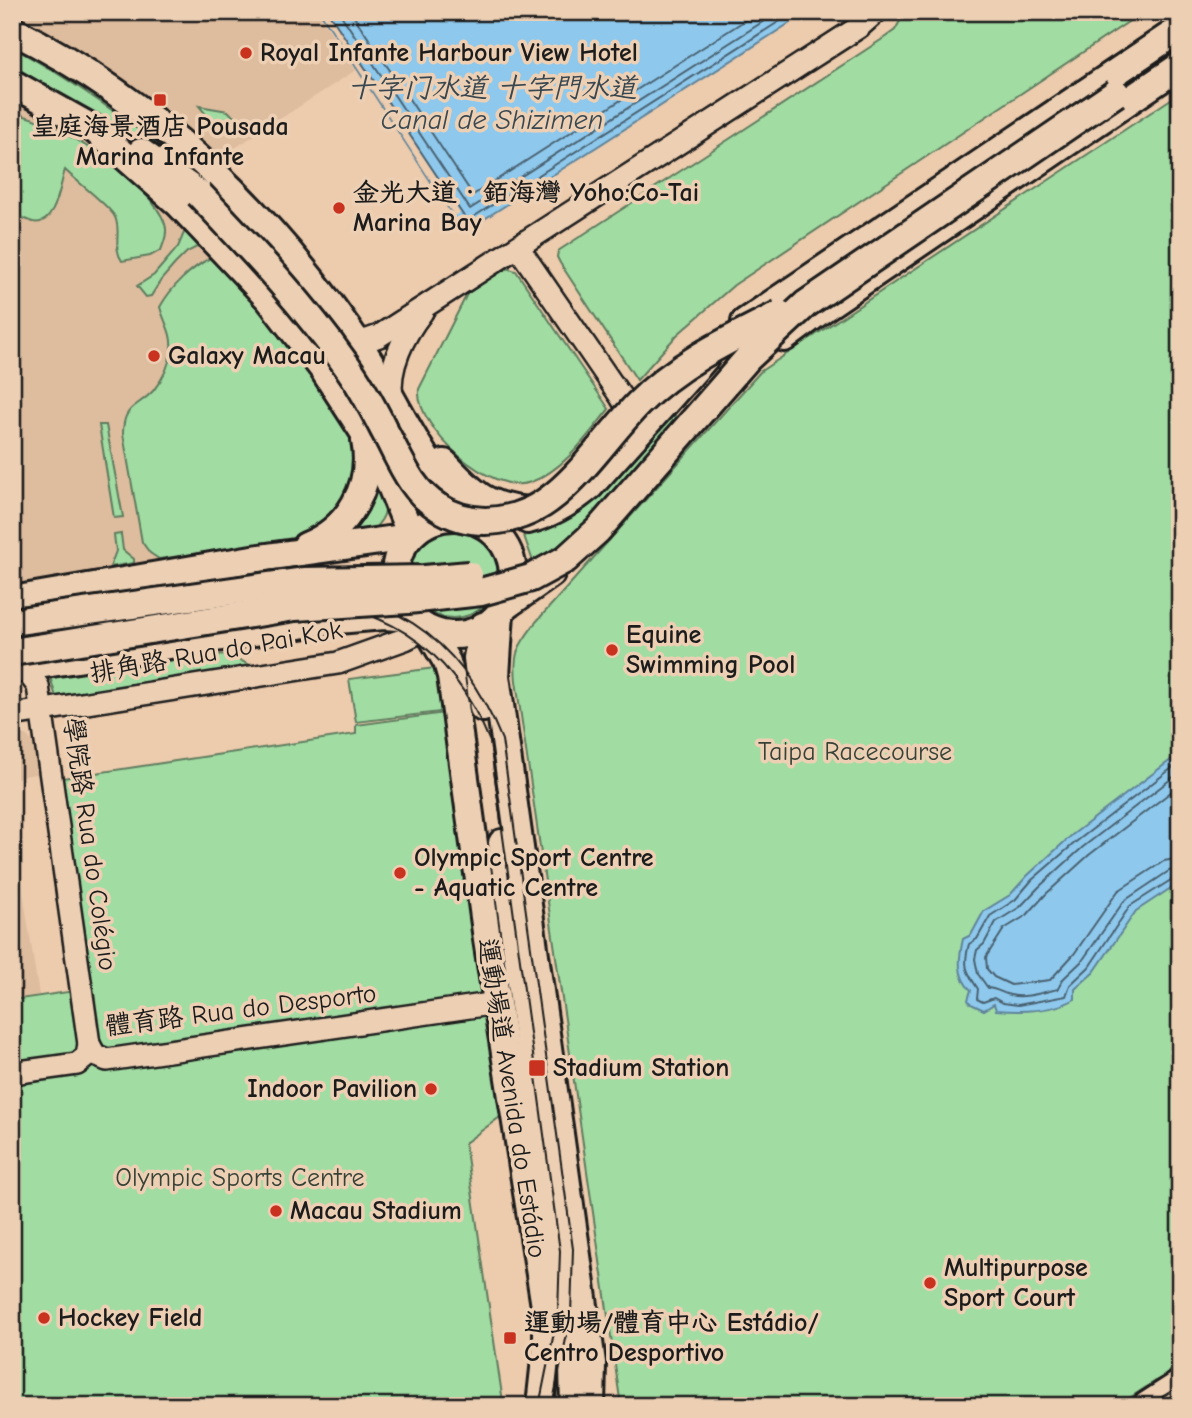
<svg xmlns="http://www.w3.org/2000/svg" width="1192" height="1418" viewBox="0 0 1192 1418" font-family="'Comic Neue','LXGW WenKai TC',sans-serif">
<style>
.built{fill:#debc9e}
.green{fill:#a1dca2;stroke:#5e7c5f;stroke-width:2}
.water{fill:#8ec9ed;stroke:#608499;stroke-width:2}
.pier{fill:#edcbad}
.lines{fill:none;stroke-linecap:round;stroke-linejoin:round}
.shore{stroke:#4a6170;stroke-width:2}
.minor-casing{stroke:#1c1c1c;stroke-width:26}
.major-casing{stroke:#1c1c1c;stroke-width:32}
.minor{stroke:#edd0b4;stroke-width:21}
.major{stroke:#edd0b4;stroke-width:26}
.tram{stroke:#1c1c1c;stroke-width:2}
.major-bridge-casing{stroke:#1c1c1c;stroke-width:32;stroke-linecap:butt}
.major-bridge{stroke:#edd0b4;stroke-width:26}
.poi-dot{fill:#c8321e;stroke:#edd0b4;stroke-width:2.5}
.labels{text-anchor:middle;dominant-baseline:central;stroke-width:7;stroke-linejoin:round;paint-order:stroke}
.poi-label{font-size:26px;font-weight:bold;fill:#1c1c1c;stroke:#edd0b4;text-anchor:start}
.street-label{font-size:26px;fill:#1c1c1c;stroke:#edd0b4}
.park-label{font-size:26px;fill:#374237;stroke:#edd0b4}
.water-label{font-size:28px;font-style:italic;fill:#384750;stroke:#edd0b4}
</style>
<rect width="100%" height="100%" fill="#edcbad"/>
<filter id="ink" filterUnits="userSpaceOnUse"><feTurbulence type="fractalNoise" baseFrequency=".0143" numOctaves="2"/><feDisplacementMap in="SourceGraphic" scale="14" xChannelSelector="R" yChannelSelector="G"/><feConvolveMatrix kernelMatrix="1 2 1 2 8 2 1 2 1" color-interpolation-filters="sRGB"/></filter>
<g filter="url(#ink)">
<g class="built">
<path d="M12,12H317L356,70L216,160L139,93L57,38Z"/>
<path d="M12,99L101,153L145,189L236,279L353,475L342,509L319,532L281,545L12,586Z"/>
<path d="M12,735H26L33,742L37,750L41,773L24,776L16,779L12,785Z"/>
<path d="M12,821L39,995L12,999Z"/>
</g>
<g class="green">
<path d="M905,12H1143L734,285L677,335L637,380L560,263L557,257L558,251L884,38L895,30Z"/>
<path d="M12,47C77,82 137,126 192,173L167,162L12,65Z"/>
<path d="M1180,93V1365L1117,1406H621L516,681C513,651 519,645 536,622L761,371Z"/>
<path d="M199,106L228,111L235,118L233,127L230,131L219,130Z"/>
<path d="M12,113C55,119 151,182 165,224C168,233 164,242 161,250L150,256L122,261C112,247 122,232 115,217C110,206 75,180 65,170C60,184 56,227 33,222C26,220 20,216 12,214V197L18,170L12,158Z"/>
<path d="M186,228L203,244L187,252L175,264L161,280L151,296L146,297L137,286L154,275L178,247Z"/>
<path d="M210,258L222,259L276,324L351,432L353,475L339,507L318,529L296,539L159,559L150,553L142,542L123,434C123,405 137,408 153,391C162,380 170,365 171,350C173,334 164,322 160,307C171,287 190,269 210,258Z"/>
<path d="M506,268L516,271L609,409C588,435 564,470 531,482C492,497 415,428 419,389L467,294Z"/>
<path d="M828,294L631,489L536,570L522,530L667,410L678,418L726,363L777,316Z"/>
<path d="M99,425H106L123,517L114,518Z"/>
<path d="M376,478C385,503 393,511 372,531H354L369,504Z"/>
<circle cx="453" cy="573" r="45"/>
<path d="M121,534L123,550L134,559V563L110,567L116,551L114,535Z"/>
<path d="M227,654L252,666L57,701L50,676Z"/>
<path d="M435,668L439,670L449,711L356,722L349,679Z"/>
<path d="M452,712L508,1111L465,1143L503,1402L502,1406H12V1000L89,989L62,778L356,734V725Z"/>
</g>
<g class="water">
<path d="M320,12H807L464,232Z"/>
<path d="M1180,753V882L1136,911L1094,972L1075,989V999C1053,1012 1021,1012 996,1010L994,1004L984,1010L971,1004L968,1000L971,990C956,977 959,957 963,939L971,935L984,911L1010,895L1027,876L1072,835Z"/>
</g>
<path class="pier" d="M321,12H329L460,213L454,216Z"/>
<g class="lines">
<g class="shore">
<path d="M328,12L467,221L794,12"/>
<path d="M339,12L470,209L778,12"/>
<path d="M351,12L473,195L758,12"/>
<path d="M1180,762L1077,841L1032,880L1015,900L990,916L977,939L969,944C963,966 966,971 978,989L977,999L983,1002L994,998L1003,1003L1018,1005L1066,996L1070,985L1089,967L1130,906L1174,878L1180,877"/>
<path d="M1180,772L1083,847L1039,887L1020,907L996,922L984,944L977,950L975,959L978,974L988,988C997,989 1002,993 1010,995C1024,999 1044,992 1058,989L1063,979L1082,961L1124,901L1169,871L1180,868"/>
<path d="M1180,785L1089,855L1046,894L1027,915L1004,929L986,957L987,969L994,977L1011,985L1050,980L1074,954L1118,891L1164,861L1180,858"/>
</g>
<defs>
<g id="minor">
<path d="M518,247L621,397L628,409L629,428"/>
<path d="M353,337L365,341L379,336L859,27L876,12"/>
<path d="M392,398C387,368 404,335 422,312"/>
<path d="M12,669L28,673L38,686L89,1044L95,1055L107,1060L497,1003"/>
<path d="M12,715L338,663L405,639L417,633L421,626"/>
<path d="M12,1073L77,1064L87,1056L89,1044"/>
</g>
<g id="major">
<path d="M12,30C158,103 276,219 365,354C391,394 411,438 438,477C448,492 460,506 471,519"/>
<path d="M12,83L94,129L179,204L269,299L323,369L363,431L384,469L411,535"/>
<path d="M141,152L199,194"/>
<path d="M745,322L1180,29"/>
<path d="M784,338L828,305L1180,66"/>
<path d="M444,463C473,494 488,509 532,511"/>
<circle cx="454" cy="576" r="59"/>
<path d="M528,520C552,514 571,502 590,486L706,357"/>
<path d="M306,546C349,529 374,486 365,440"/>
<path d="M12,600L252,559L409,537"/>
<path d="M504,607L551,574"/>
<path d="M500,612L496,676L592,1363L591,1406"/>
<path d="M428,630L447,662L451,676L487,939L547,1319V1341L540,1406"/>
<path d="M12,669L326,621L384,616L412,618"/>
<path d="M483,708L477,658L483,626"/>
<path d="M502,843L573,1366L574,1406"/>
<path d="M1146,1406L1180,1384"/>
</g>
</defs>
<use href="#minor" class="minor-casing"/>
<use href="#major" class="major-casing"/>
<use href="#minor" class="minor"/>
<use href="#major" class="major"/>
<g class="tram">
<path d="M12,630L270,590C384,585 460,634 502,740L573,1249L571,1315L552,1406"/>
<path d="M12,643L272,602C379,598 450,643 490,742L560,1251L558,1313L539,1406"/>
<path d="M1147,1406L1180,1386"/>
<path d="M1172,1406L1180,1401"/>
</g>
<defs>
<g id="major-bridge">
<path d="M199,194C250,248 301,301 344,362C360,383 372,406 384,430C399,457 410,490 438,507C475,531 523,522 556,494C587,468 610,433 638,404C677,364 730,339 780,314"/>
<path d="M12,622L304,581L424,579L469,575"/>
<path d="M12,652L295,607L408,600L481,592L531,578L566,559L598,530L748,358L806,304L1116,93"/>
</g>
</defs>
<use href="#major-bridge" class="major-bridge-casing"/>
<use href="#major-bridge" class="major-bridge"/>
</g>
</g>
<g class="poi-dot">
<circle cx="246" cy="53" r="7"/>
<rect x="153" y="93" width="14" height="14" rx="3.5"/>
<circle cx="339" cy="208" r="7"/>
<circle cx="154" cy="356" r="7"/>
<circle cx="612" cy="650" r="7"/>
<circle cx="400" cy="873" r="7"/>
<rect x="528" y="1059" width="18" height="18" rx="3.5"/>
<circle cx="431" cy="1089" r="7"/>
<circle cx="276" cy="1211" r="7"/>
<circle cx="930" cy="1283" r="7"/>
<circle cx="44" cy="1318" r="7"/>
<rect x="503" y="1331" width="14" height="14" rx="3.5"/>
</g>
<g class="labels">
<g class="poi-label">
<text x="260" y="53">Royal Infante Harbour View Hotel</text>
<text x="160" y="127" text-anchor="middle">皇庭海景酒店 Pousada<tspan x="160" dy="30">Marina Infante</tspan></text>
<text x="353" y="193">金光大道．銆海灣 Yoho:Co-Tai<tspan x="353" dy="30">Marina Bay</tspan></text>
<text x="168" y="356">Galaxy Macau</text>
<text x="626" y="635">Equine<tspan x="626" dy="30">Swimming Pool</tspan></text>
<text x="414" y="858">Olympic Sport Centre<tspan x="414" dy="30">- Aquatic Centre</tspan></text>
<text x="553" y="1068">Stadium Station</text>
<text x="417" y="1089" text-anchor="end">Indoor Pavilion</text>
<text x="290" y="1211">Macau Stadium</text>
<text x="944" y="1268">Multipurpose<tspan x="944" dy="30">Sport Court</tspan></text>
<text x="58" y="1318">Hockey Field</text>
<text x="524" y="1323">運動場/體育中心 Estádio/<tspan x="524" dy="30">Centro Desportivo</tspan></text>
</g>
<g class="street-label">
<text transform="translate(216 652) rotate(-10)">排角路 Rua do Pai Kok</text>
<text transform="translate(90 844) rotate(82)">學院路 Rua do Colégio</text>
<text transform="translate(241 1010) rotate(-7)">體育路 Rua do Desporto</text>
<text transform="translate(512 1098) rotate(81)">運動場道 Avenida do Estádio</text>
</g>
<g class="park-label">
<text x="855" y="752">Taipa Racecourse</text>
<text x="240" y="1178">Olympic Sports Centre</text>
</g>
<g class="water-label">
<text x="492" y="88">十字门水道 十字門水道<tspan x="492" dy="32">Canal de Shizimen</tspan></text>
</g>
</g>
<rect width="1192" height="1418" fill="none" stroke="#edd0b4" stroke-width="42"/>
<rect x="21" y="21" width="1150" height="1376" fill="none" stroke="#1c1c1c" stroke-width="2.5" filter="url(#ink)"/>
</svg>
